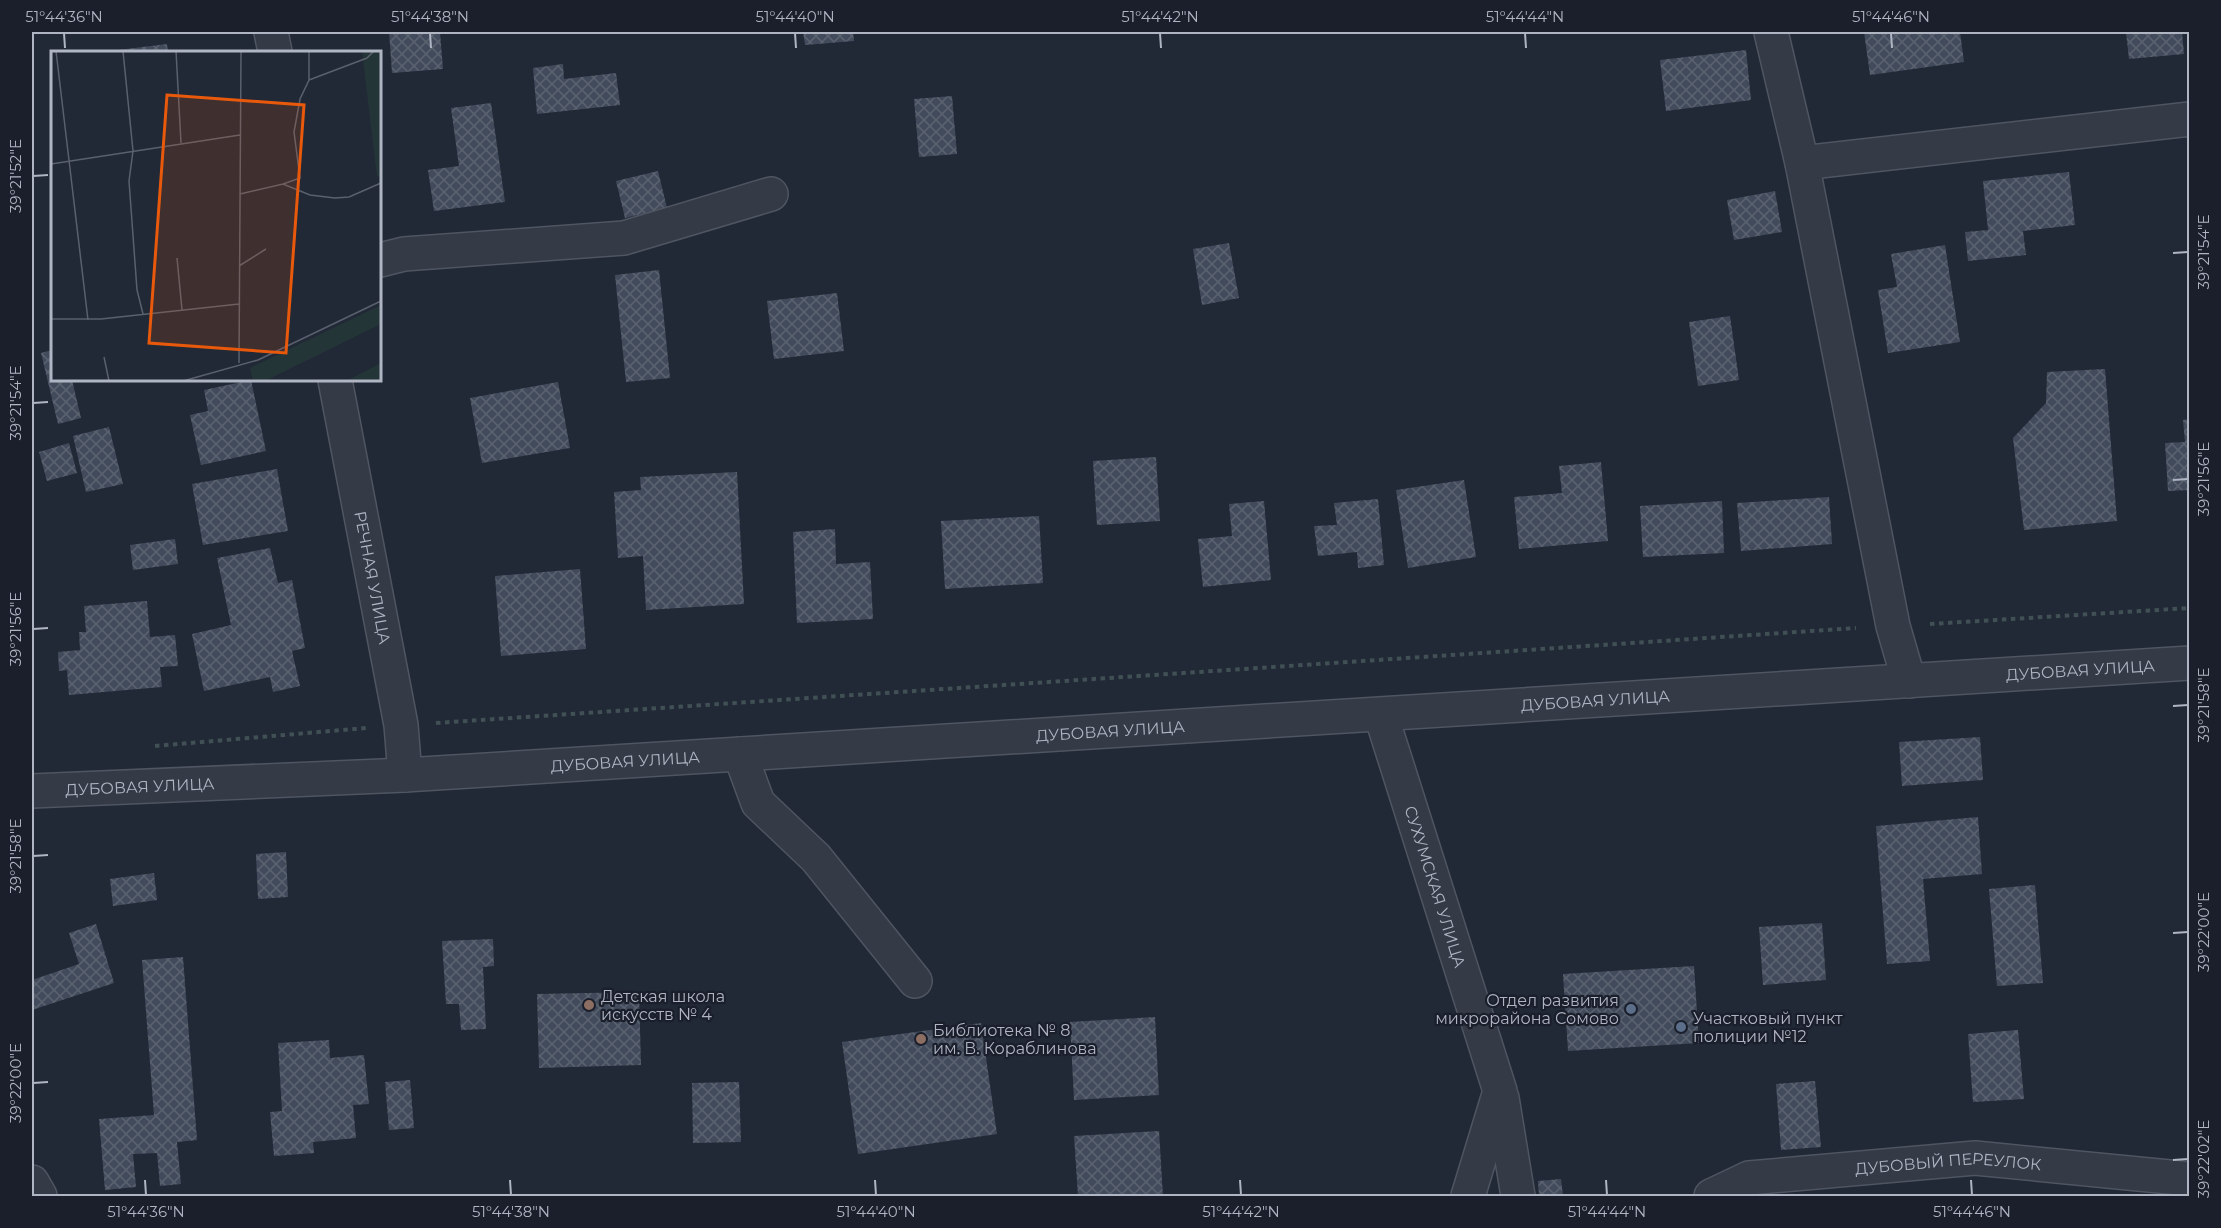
<svg xmlns="http://www.w3.org/2000/svg" width="2221" height="1228" viewBox="0 0 2221 1228" font-family="Montserrat,sans-serif">
<style>
.building{fill:url(#building-cross-hatch)}
.lines{fill:none;stroke-linecap:round;stroke-linejoin:round}
.minor-casing{stroke:#4f5561;stroke-width:36}
.path{stroke:#405054;stroke-width:4;stroke-dasharray:4.5 4.5;stroke-linecap:butt}
.minor{stroke:#343a46;stroke-width:33}
.ticks{fill:none;stroke:#afb5c3;stroke-width:2}
.education-dot{fill:#8d6e63;stroke:#1a1f2b;stroke-width:2}
.service-dot{fill:#5c6f8a;stroke:#1a1f2b;stroke-width:2}
.labels{text-anchor:middle;dominant-baseline:central;stroke-width:4.5;stroke-linejoin:round;paint-order:stroke}
.street-label{font-size:16px;fill:#afb5c3;stroke:#1a1f2b}
.poi-label{font-size:16px;fill:#afb5c3;stroke:#1a1f2b;text-anchor:start}
.inset-road{fill:none;stroke:#5a606e;stroke-width:1.5}
.view{fill:#e8590c;fill-opacity:0.15;stroke:#e8590c;stroke-width:3}
.inset-edge{fill:none;stroke:#afb5c3;stroke-width:3}
.neatline{fill:none;stroke:#afb5c3;stroke-width:2}
.ticks-label{font-size:15px;text-anchor:middle;fill:#afb5c3}
</style>
<defs>
<pattern id="building-cross-hatch" width="8" height="8" patternUnits="userSpaceOnUse" patternTransform="scale(1.5)"><rect width="8" height="8" fill="#424b5b"/><path d="M0 0l8 8M0 8l8-8" fill="none" stroke="#5b6371"/></pattern>
</defs>
<rect width="100%" height="100%" fill="#212836"/>
<g class="building">
<path d="M389,32H440L443,69L392,73Z"/>
<path d="M803,32H853L854,41L805,45Z"/>
<path d="M1864,32H1960L1964,62L1870,75Z"/>
<path d="M2126,32H2182L2184,54L2129,59Z"/>
<path d="M167,44L168,52H111L110,51Z"/>
<path d="M1746,50L1751,100L1666,111L1660,60Z"/>
<path d="M563,64L564,79L616,73L620,105L537,114L533,68Z"/>
<path d="M952,96L957,154L919,157L914,99Z"/>
<path d="M491,103L505,202L434,211L428,170L459,166L451,108Z"/>
<path d="M658,171L667,208L625,218L616,181Z"/>
<path d="M2069,172L2075,225L2023,231L2026,255L1968,261L1965,232L1988,230L1983,181Z"/>
<path d="M1775,191L1782,232L1734,240L1727,200Z"/>
<path d="M1229,243L1239,298L1202,305L1193,249Z"/>
<path d="M1945,245L1960,342L1888,353L1878,290L1897,287L1891,254Z"/>
<path d="M659,270L670,378L626,382L615,275Z"/>
<path d="M837,293L844,351L774,359L767,301Z"/>
<path d="M1730,316L1739,380L1698,386L1689,322Z"/>
<path d="M52,350V380H72L81,418L58,424L41,353Z"/>
<path d="M2105,369L2117,521L2024,530L2013,438L2046,403L2047,372Z"/>
<path d="M251,380L266,451L201,465L190,415L208,411L204,390Z"/>
<path d="M558,382L570,448L482,463L470,398Z"/>
<path d="M2190,419V490L2168,491L2165,443L2185,442L2183,420Z"/>
<path d="M109,427L123,484L86,492L73,436Z"/>
<path d="M69,443L77,473L47,481L39,452Z"/>
<path d="M1156,457L1160,521L1097,525L1093,461Z"/>
<path d="M1601,462L1608,541L1519,549L1514,497L1562,493L1559,466Z"/>
<path d="M277,469L288,531L203,545L192,484Z"/>
<path d="M737,472L744,604L646,610L643,556L618,558L614,492L641,490L640,477Z"/>
<path d="M1464,480L1476,557L1408,568L1396,490Z"/>
<path d="M1829,497L1832,544L1741,551L1737,503Z"/>
<path d="M1378,499L1384,565L1358,568L1357,552L1318,556L1314,526L1337,525L1334,503Z"/>
<path d="M1264,501L1271,580L1203,587L1198,539L1232,536L1229,504Z"/>
<path d="M1722,501L1724,553L1643,557L1640,506Z"/>
<path d="M1039,516L1043,583L945,589L941,521Z"/>
<path d="M835,529L836,564L870,562L873,619L797,623L793,532Z"/>
<path d="M175,539L178,564L133,570L130,545Z"/>
<path d="M270,548L278,583L292,580L305,648L292,651L300,686L273,692L270,677L204,691L192,634L231,625L217,558Z"/>
<path d="M580,569L586,649L501,656L495,576Z"/>
<path d="M147,601L150,637L175,635L178,666L160,667L162,687L69,695L67,670L59,671L58,652L80,650L79,632H86L84,606Z"/>
<path d="M1980,737L1983,780L1902,786L1899,742Z"/>
<path d="M1978,817L1982,874L1923,879L1930,961L1887,964L1876,826Z"/>
<path d="M286,852L288,897L258,899L256,854Z"/>
<path d="M154,873L157,900L113,906L110,879Z"/>
<path d="M2035,885L2043,983L1997,986L1989,889Z"/>
<path d="M1822,923L1826,980L1763,985L1759,927Z"/>
<path d="M96,924L114,983L32,1010V980L79,964L69,933Z"/>
<path d="M493,939L494,966L483,967L486,1029L461,1030L459,1004H446L442,941Z"/>
<path d="M183,957L197,1140L177,1142L181,1184L160,1186L157,1153L133,1154L136,1187L105,1190L99,1119L154,1115L142,960Z"/>
<path d="M1694,966L1699,1043L1568,1051L1563,974Z"/>
<path d="M639,992L641,1065L539,1068L537,994Z"/>
<path d="M1155,1017L1159,1095L1074,1100L1070,1022Z"/>
<path d="M981,1023L997,1134L858,1154L842,1042Z"/>
<path d="M2018,1030L2024,1099L1973,1102L1968,1034Z"/>
<path d="M329,1040L330,1058L364,1055L369,1104L353,1105L356,1138L313,1142L314,1153L274,1156L270,1112L282,1111L278,1043Z"/>
<path d="M410,1080L414,1128L389,1130L385,1082Z"/>
<path d="M1815,1081L1821,1147L1781,1150L1776,1084Z"/>
<path d="M739,1082L741,1142L693,1143L692,1083Z"/>
<path d="M1159,1131L1163,1196H1078L1074,1136Z"/>
<path d="M1561,1179L1563,1196H1539L1538,1181Z"/>
</g>
<g class="lines">
<defs>
<g id="minor">
<path d="M271,32L275,52"/>
<path d="M1771,32L1802,163L1893,626L1909,681"/>
<path d="M1802,163L2190,119"/>
<path d="M380,260L404,254L624,238L771,194"/>
<path id="s1" d="M335,380L401,725L405,775"/>
<path id="s2" d="M1381,715L1500,1091L1468,1196"/>
<path d="M740,754L758,803L816,858L915,981"/>
<path id="s3" d="M32,791L405,775L2190,663"/>
<path d="M1502,1098L1518,1196"/>
<path d="M32,1182L40,1196"/>
<path id="s4" d="M1711,1196L1749,1178L1975,1158L2190,1179"/>
</g>
</defs>
<use href="#minor" class="minor-casing"/>
<g class="path">
<path d="M1930,624L2190,608"/>
<path d="M436,723L1856,628"/>
<path d="M155,746L366,728"/>
</g>
<use href="#minor" class="minor"/>
</g>
<path class="ticks" d="M64,33L65,48M430,33L431,48M795,33L796,48M1160,33L1161,48M1525,33L1526,48M1891,33L1892,48M33,176L48,175M2173,253L2188,252M33,403L48,402M2173,480L2188,479M33,629L48,628M2173,706L2188,705M33,856L48,855M2173,933L2188,932M33,1083L48,1082M2173,1160L2188,1159M145,1180L146,1195M510,1180L511,1195M875,1180L876,1195M1240,1180L1241,1195M1606,1180L1607,1195M1971,1180L1972,1195"/>
<g class="education-dot">
<circle cx="589" cy="1005" r="6"/>
<circle cx="921" cy="1039" r="6"/>
</g>
<g class="service-dot">
<circle cx="1631" cy="1009" r="6"/>
<circle cx="1681" cy="1027" r="6"/>
</g>
<g class="labels">
<g class="street-label">
<text stroke="none"><textPath href="#s1" startOffset="201">РЕЧНАЯ УЛИЦА</textPath></text>
<text stroke="none"><textPath href="#s3" startOffset="2052">ДУБОВАЯ УЛИЦА</textPath></text>
<text stroke="none"><textPath href="#s3" startOffset="1566">ДУБОВАЯ УЛИЦА</textPath></text>
<text stroke="none"><textPath href="#s3" startOffset="1080">ДУБОВАЯ УЛИЦА</textPath></text>
<text stroke="none"><textPath href="#s3" startOffset="594">ДУБОВАЯ УЛИЦА</textPath></text>
<text stroke="none"><textPath href="#s3" startOffset="108">ДУБОВАЯ УЛИЦА</textPath></text>
<text stroke="none"><textPath href="#s2" startOffset="180">СУХУМСКАЯ УЛИЦА</textPath></text>
<text stroke="none"><textPath href="#s4" startOffset="242">ДУБОВЫЙ ПЕРЕУЛОК</textPath></text>
</g>
<g class="poi-label">
<text x="601" y="996">Детская школа<tspan x="601" dy="18">искусств № 4</tspan></text>
<text x="1619" y="1000" text-anchor="end">Отдел развития<tspan x="1619" dy="18">микрорайона Сомово</tspan></text>
<text x="1693" y="1018">Участковый пункт<tspan x="1693" dy="18">полиции №12</tspan></text>
<text x="933" y="1030">Библиотека № 8<tspan x="933" dy="18">им. В. Кораблинова</tspan></text>
</g>
</g>
<g transform="translate(51 51)">
<rect width="330" height="330" fill="#212836"/>
<path d="M311,0H330V124L326,126Z" fill="#243538"/>
<path d="M330,254V273L214,330H202L199,317ZM330,312V330H295Z" fill="#243538"/>
<path class="inset-road" d="M5,0L37,269M72,0L82,100L78,130L86,239L92,263M125,0L130,92M258,29L316,7L323,0M0,113L189,84M232,133L249,127L243,81L249,48L258,29V0M189,143L232,133L259,144L284,147L298,146L330,132M126,207L131,259M188,215L215,198M0,268H50L188,253M53,306L58,330M188,312L190,0M132,330L207,309L330,250"/>
<path class="view" d="M116,44L253,54L235,302L98,292Z"/>
<rect width="330" height="330" class="inset-edge"/>
</g>
<rect width="2221" height="1228" fill="none" stroke="#1a1f2b" stroke-width="66"/>
<rect x="33" y="33" width="2155" height="1162" class="neatline"/>
<g class="ticks-label">
<text x="64" y="22">51°44'36"N</text>
<text x="430" y="22">51°44'38"N</text>
<text x="795" y="22">51°44'40"N</text>
<text x="1160" y="22">51°44'42"N</text>
<text x="1525" y="22">51°44'44"N</text>
<text x="1891" y="22">51°44'46"N</text>
<text transform="translate(16 176) rotate(-90)" y="5">39°21'52"E</text>
<text transform="translate(2204 252) rotate(-90)" y="5">39°21'54"E</text>
<text transform="translate(16 403) rotate(-90)" y="5">39°21'54"E</text>
<text transform="translate(2204 479) rotate(-90)" y="5">39°21'56"E</text>
<text transform="translate(16 629) rotate(-90)" y="5">39°21'56"E</text>
<text transform="translate(2204 705) rotate(-90)" y="5">39°21'58"E</text>
<text transform="translate(16 856) rotate(-90)" y="5">39°21'58"E</text>
<text transform="translate(2204 932) rotate(-90)" y="5">39°22'00"E</text>
<text transform="translate(16 1083) rotate(-90)" y="5">39°22'00"E</text>
<text transform="translate(2204 1159) rotate(-90)" y="5">39°22'02"E</text>
<text x="146" y="1217">51°44'36"N</text>
<text x="511" y="1217">51°44'38"N</text>
<text x="876" y="1217">51°44'40"N</text>
<text x="1241" y="1217">51°44'42"N</text>
<text x="1607" y="1217">51°44'44"N</text>
<text x="1972" y="1217">51°44'46"N</text>
</g>
</svg>
